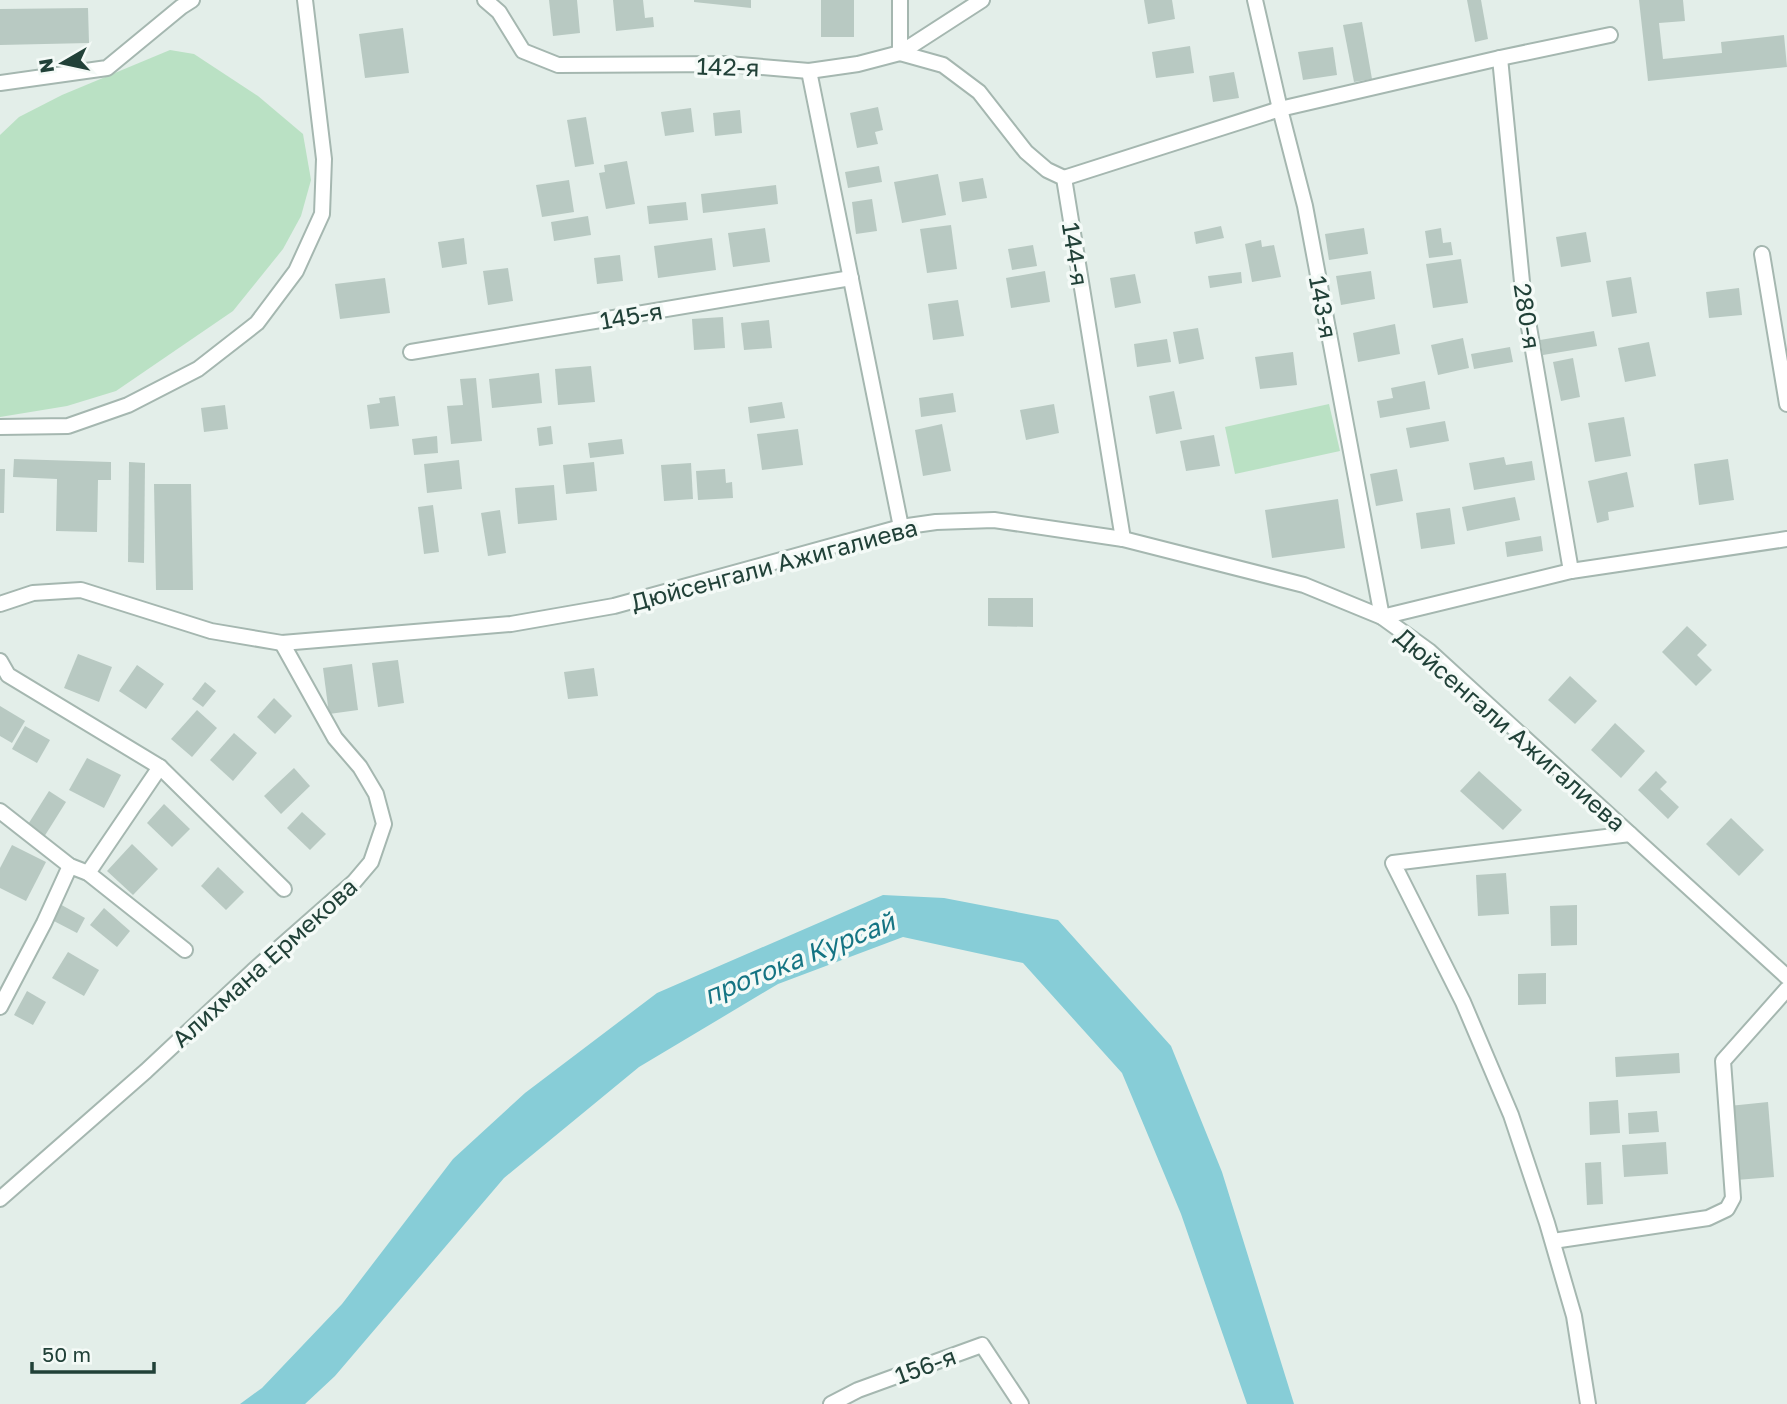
<svg xmlns="http://www.w3.org/2000/svg" width="1787" height="1404" viewBox="0 0 1787 1404" font-family="'Golos Text',sans-serif">
<style>
.green{fill:#bae1c4}
.water{fill:#87cdd7}
.building{fill:#b8c9c2}
.lines{fill:none;stroke-linecap:round;stroke-linejoin:round}
.street-casing{stroke:#a5b7b0;stroke-width:18}
.street{stroke:#fff;stroke-width:14}
.labels{text-anchor:middle;dominant-baseline:central;stroke-width:7;stroke-linejoin:round;paint-order:stroke}
.street-label{font-size:24px;fill:#214138;stroke:#f4faf7}
.water-label{font-size:26px;font-style:italic;fill:#157483;stroke:#f4faf7}
</style>
<rect width="100%" height="100%" fill="#e3eee9"/>
<g class="green">
<path d="M170,50L194,54L258,96L303,134L311,180L301,216L283,249L233,311L116,391L67,406L0,417V135L19,117L62,95Z"/>
<path d="M1329,404L1340,451L1235,474L1225,427Z"/>
</g>
<path class="water" d="M883,895L944,898L1058,920L1171,1046L1222,1172L1294,1404H1247L1181,1214L1122,1073L1023,963L903,937L778,984L639,1067L504,1178L335,1376L305,1404H240L262,1388L342,1304L453,1159L525,1093L657,993Z"/>
<g class="building">
<path d="M549,0H577L580,33L553,36Z"/>
<path d="M613,0H643L645,18L653,17L654,27L616,31Z"/>
<path d="M694,0H751V8L694,2Z"/>
<rect x="821" y="0" width="33" height="37"/>
<path d="M1144,0H1172L1175,19L1148,24Z"/>
<path d="M1467,0H1481L1488,39L1475,42Z"/>
<path d="M1639,0H1683L1685,21L1659,23L1663,59L1722,53L1721,42L1784,35L1787,67L1648,81Z"/>
<path d="M88,8L89,43L0,45V9Z"/>
<path d="M1362,22L1372,79L1354,82L1343,25Z"/>
<path d="M403,28L409,73L365,78L359,34Z"/>
<path d="M1190,46L1194,73L1156,78L1152,52Z"/>
<path d="M1333,47L1337,75L1303,80L1298,52Z"/>
<path d="M1234,72L1239,98L1213,102L1209,76Z"/>
<path d="M878,107L883,130L875,132L878,144L857,148L850,113Z"/>
<path d="M691,108L694,132L665,136L661,112Z"/>
<path d="M740,110L742,133L715,136L713,113Z"/>
<path d="M586,117L594,164L575,167L567,120Z"/>
<path d="M627,161L635,204L606,209L599,173L605,172L604,165Z"/>
<path d="M879,166L882,182L848,188L845,172Z"/>
<path d="M938,174L946,215L902,223L894,182Z"/>
<path d="M983,178L987,198L962,202L959,182Z"/>
<path d="M569,180L574,212L542,217L536,185Z"/>
<path d="M776,185L778,204L703,213L701,194Z"/>
<path d="M872,199L877,231L856,234L852,202Z"/>
<path d="M686,202L688,220L649,224L647,206Z"/>
<path d="M588,216L591,235L554,241L551,222Z"/>
<path d="M951,225L957,269L927,273L920,229Z"/>
<path d="M1221,226L1224,238L1196,244L1194,232Z"/>
<path d="M765,228L770,262L733,267L728,233Z"/>
<path d="M1364,228L1368,254L1329,260L1325,234Z"/>
<path d="M1441,228L1443,243L1451,242L1453,255L1429,258L1425,231Z"/>
<path d="M1586,232L1591,262L1561,267L1556,237Z"/>
<path d="M464,238L467,264L442,268L438,242Z"/>
<path d="M712,238L716,270L658,278L654,246Z"/>
<path d="M1261,240L1262,247L1274,245L1281,277L1252,282L1245,244Z"/>
<path d="M1033,245L1037,266L1012,270L1008,249Z"/>
<path d="M620,255L623,281L597,284L594,258Z"/>
<path d="M1461,259L1468,303L1433,308L1426,264Z"/>
<path d="M508,268L513,301L488,305L483,271Z"/>
<path d="M1045,271L1050,302L1011,308L1006,278Z"/>
<path d="M1371,271L1375,299L1341,305L1336,276Z"/>
<path d="M1241,272L1242,283L1210,288L1208,276Z"/>
<path d="M1135,274L1141,303L1115,308L1110,278Z"/>
<path d="M1631,277L1637,313L1612,317L1606,281Z"/>
<path d="M385,278L390,313L340,319L335,284Z"/>
<path d="M1739,288L1742,315L1709,318L1706,292Z"/>
<path d="M958,300L964,336L933,340L928,304Z"/>
<path d="M723,317L725,348L694,350L692,319Z"/>
<path d="M769,320L772,348L744,350L741,323Z"/>
<path d="M1395,324L1400,354L1358,362L1353,333Z"/>
<path d="M1198,328L1204,359L1179,364L1173,332Z"/>
<path d="M1594,331L1597,346L1543,355L1540,340Z"/>
<path d="M1463,338L1469,368L1438,375L1431,345Z"/>
<path d="M1167,339L1171,362L1137,367L1134,344Z"/>
<path d="M1649,342L1656,376L1625,382L1618,348Z"/>
<path d="M1510,347L1513,362L1474,369L1471,354Z"/>
<path d="M1293,352L1297,385L1260,389L1255,357Z"/>
<path d="M1573,358L1580,397L1561,401L1553,362Z"/>
<path d="M591,366L595,402L558,405L555,369Z"/>
<path d="M539,373L542,403L492,408L489,379Z"/>
<path d="M476,378L482,441L451,444L447,406L463,405L460,379Z"/>
<path d="M1425,381L1430,409L1380,418L1377,401L1393,398L1391,388Z"/>
<path d="M1174,391L1182,429L1156,434L1149,396Z"/>
<path d="M953,393L956,412L921,417L919,398Z"/>
<path d="M395,396L399,426L370,429L367,405L380,403L379,398Z"/>
<path d="M782,402L785,418L750,423L748,407Z"/>
<path d="M1054,404L1059,433L1026,440L1020,410Z"/>
<path d="M225,405L228,429L204,432L201,408Z"/>
<path d="M1624,417L1631,456L1595,462L1588,423Z"/>
<path d="M1445,421L1449,441L1410,448L1406,428Z"/>
<path d="M942,424L951,471L923,476L915,430Z"/>
<path d="M551,426L553,444L539,446L537,428Z"/>
<path d="M798,429L803,465L762,470L757,434Z"/>
<path d="M1214,435L1220,466L1186,471L1180,441Z"/>
<path d="M437,436L438,453L414,455L412,439Z"/>
<path d="M622,439L624,454L590,458L588,443Z"/>
<path d="M1504,457L1506,465L1532,461L1535,480L1474,490L1469,463Z"/>
<path d="M14,459L111,462V480H98L97,532L56,531L57,479L13,477Z"/>
<path d="M1728,459L1734,500L1699,505L1694,464Z"/>
<path d="M459,460L462,489L427,493L424,464Z"/>
<path d="M129,462L145,463L144,563L128,562Z"/>
<path d="M594,462L597,491L566,494L563,465Z"/>
<path d="M691,463L693,499L664,501L661,465Z"/>
<path d="M0,469H5L4,513H0Z"/>
<path d="M725,469L726,483L732,482L733,498L698,500L696,471Z"/>
<path d="M1397,469L1403,501L1376,506L1370,474Z"/>
<path d="M1627,472L1634,507L1608,512L1609,520L1597,523L1588,481Z"/>
<path d="M154,484H191L193,590H156Z"/>
<path d="M554,485L557,520L518,524L515,488Z"/>
<path d="M1515,497L1520,520L1467,531L1462,507Z"/>
<path d="M1338,499L1345,548L1272,558L1265,510Z"/>
<path d="M433,505L439,552L424,554L418,507Z"/>
<path d="M1450,508L1455,544L1421,549L1416,513Z"/>
<path d="M500,510L506,553L488,556L481,513Z"/>
<path d="M1541,536L1543,551L1507,557L1505,542Z"/>
<path d="M988,598H1033V627L988,626Z"/>
<path d="M1687,626L1707,645L1697,655L1712,670L1696,686L1662,652Z"/>
<path d="M78,654L112,667L99,702L64,688Z"/>
<path d="M398,660L404,703L378,707L372,663Z"/>
<path d="M352,664L358,710L329,714L323,668Z"/>
<path d="M137,665L164,684L146,709L119,691Z"/>
<path d="M594,668L598,696L568,699L564,672Z"/>
<path d="M1570,676L1597,701L1575,724L1548,700Z"/>
<path d="M205,682L216,691L203,707L192,699Z"/>
<path d="M274,698L292,716L275,734L257,717Z"/>
<path d="M0,706L25,721L12,743L0,736Z"/>
<path d="M197,710L217,728L192,757L171,739Z"/>
<path d="M1615,723L1645,751L1621,778L1591,750Z"/>
<path d="M25,726L50,740L37,763L12,749Z"/>
<path d="M234,733L257,753L233,781L210,760Z"/>
<path d="M87,758L121,775L104,808L69,790Z"/>
<path d="M294,768L310,786L281,814L264,796Z"/>
<path d="M1479,771L1522,810L1503,830L1460,791Z"/>
<path d="M1656,771L1667,782L1660,789L1679,807L1668,819L1638,790Z"/>
<path d="M49,791L66,802L44,837L27,826Z"/>
<path d="M164,804L190,829L172,847L147,823Z"/>
<path d="M302,812L326,834L310,850L287,828Z"/>
<path d="M1731,818L1764,850L1739,876L1706,844Z"/>
<path d="M132,844L158,869L133,895L107,871Z"/>
<path d="M12,845L46,862L26,901L0,888V868Z"/>
<path d="M218,867L244,892L226,910L201,886Z"/>
<path d="M1506,873L1509,914L1478,916L1476,875Z"/>
<path d="M58,903L85,918L77,933L50,919Z"/>
<path d="M1577,905V945L1551,946L1550,906Z"/>
<path d="M104,908L130,931L117,947L90,925Z"/>
<path d="M68,952L99,970L84,996L52,978Z"/>
<path d="M1546,973V1004L1518,1005V974Z"/>
<path d="M27,991L46,1002L33,1025L14,1015Z"/>
<path d="M1679,1053L1680,1073L1616,1077L1615,1057Z"/>
<path d="M1618,1100L1620,1133L1590,1135L1589,1102Z"/>
<path d="M1768,1102L1774,1177L1736,1180L1729,1106Z"/>
<path d="M1657,1111L1659,1132L1629,1134L1628,1113Z"/>
<path d="M1666,1142L1668,1174L1624,1177L1622,1145Z"/>
<path d="M1601,1162L1603,1204L1587,1205L1585,1163Z"/>
</g>
<g class="lines">
<defs>
<g id="street">
<path d="M485,0L499,12L523,51L558,65L728,64L809,71L858,64L900,53L982,0"/>
<path d="M900,0V53L943,65L979,92L1026,152L1047,170L1064,178L1123,539"/>
<path d="M1255,0L1280,109L1305,206L1382,617L1571,571L1787,539"/>
<path d="M1500,58L1523,292L1571,571"/>
<path d="M809,71L901,527"/>
<path d="M0,83L107,68L181,7L192,0"/>
<path d="M1064,178L1280,109L1500,58L1610,35"/>
<path d="M1762,254L1787,404"/>
<path d="M411,352L851,278"/>
<path d="M0,427L68,426L128,405L198,369L257,323L296,271L322,214L324,159L305,0"/>
<path d="M0,604L33,593L81,590L211,631L282,643L511,624L614,606L901,527L936,522L994,520L1123,539L1304,585L1382,617L1429,651L1787,977"/>
<path d="M0,661L8,675L160,767L284,889"/>
<path d="M0,811L70,866L88,873L185,950"/>
<path d="M88,873L160,767"/>
<path d="M0,1007L44,923L70,866"/>
<path d="M0,1199L146,1071L253,971L354,882L371,862L384,824L376,794L360,767L335,738L282,643"/>
<path d="M1553,1241L1708,1218L1727,1209L1733,1198L1723,1061L1787,989"/>
<path d="M831,1404L858,1390L982,1345L1021,1404"/>
<path d="M1588,1404L1574,1316L1547,1223L1511,1115L1463,1002L1393,863L1630,834"/>
</g>
</defs>
<use href="#street" class="street-casing"/>
<use href="#street" class="street"/>
</g>
<g class="labels">
<g class="street-label">
<text transform="translate(728 66) rotate(2)">142-я</text>
<text transform="translate(1076 254) rotate(81)">144-я</text>
<text transform="translate(1324 307) rotate(79)">143-я</text>
<text transform="translate(631 315) rotate(-10)">145-я</text>
<text transform="translate(1528 316) rotate(81)">280-я</text>
<text transform="translate(774 564) rotate(-15)">Дюйсенгали Ажигалиева</text>
<text transform="translate(1511 729) rotate(41)">Дюйсенгали Ажигалиева</text>
<text transform="translate(264 962) rotate(-42)">Алихмана Ермекова</text>
<text transform="translate(925 1365) rotate(-20)">156-я</text>
</g>
<g class="water-label">
<text transform="translate(799 958) rotate(-22)">протока Курсай</text>
</g>
</g>
<g transform="translate(63 63) rotate(261)" stroke="#f4faf7" stroke-width="5" paint-order="stroke">
<path d="M0-5L12 26L0 18L-12 26Z" fill="#214138"/>
<text y="-10" font-size="19" font-weight="bold" text-anchor="middle" fill="#214138">N</text>
</g>
<path d="M32 1362v10h122v-10" fill="none" stroke="#214138" stroke-width="3.5"/>
<text x="42" y="1362" font-size="21" fill="#214138" stroke="#f4faf7" stroke-width="5" paint-order="stroke">50 m</text>
</svg>
